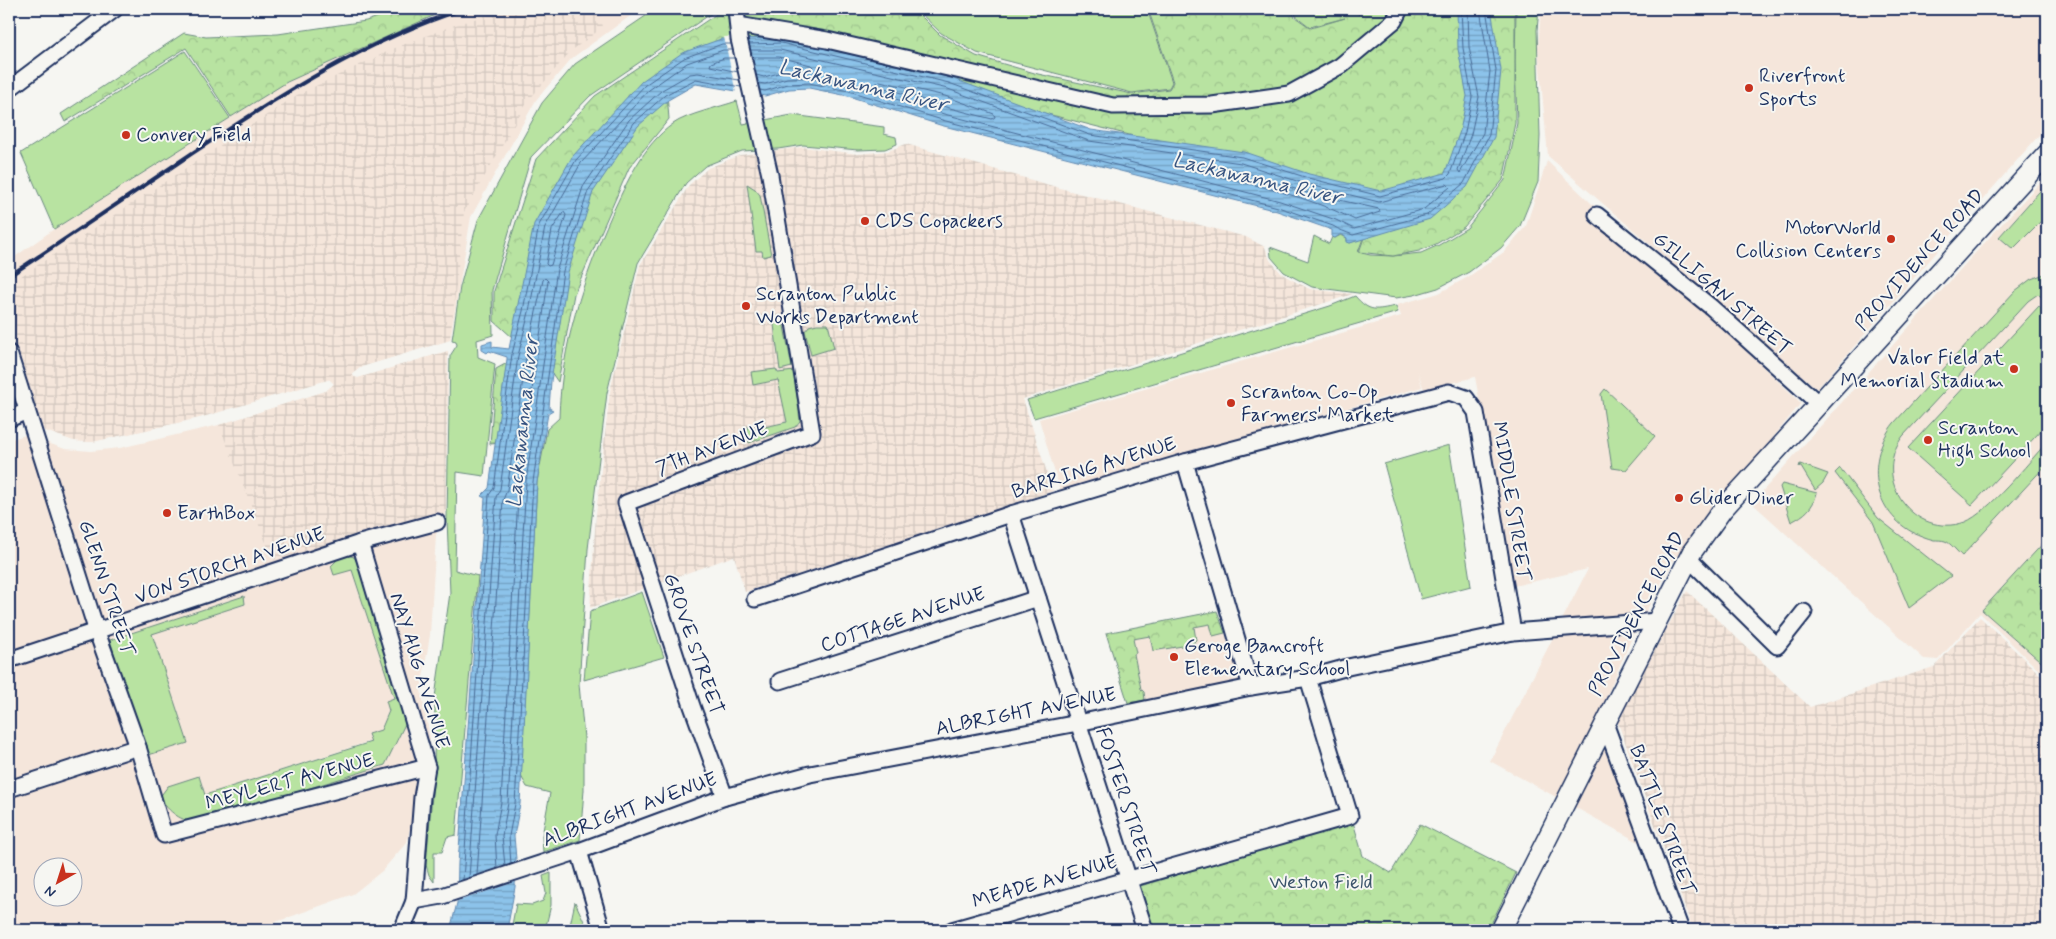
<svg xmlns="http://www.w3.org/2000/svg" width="2056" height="939" viewBox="0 0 2056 939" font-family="Mynerve,sans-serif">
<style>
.built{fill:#f5e6db;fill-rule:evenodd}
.industrial{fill:url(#industrial-grid);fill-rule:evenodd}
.grass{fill:#b8e3a1;stroke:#6a8980}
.forest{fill:url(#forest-crowns);stroke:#6a8980}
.water{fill:url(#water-rules);stroke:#5f88b2}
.pier{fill:#f6f6f2}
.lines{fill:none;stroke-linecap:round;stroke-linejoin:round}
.shore{stroke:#486a96;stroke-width:1}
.minor-casing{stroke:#1b2f5e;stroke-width:19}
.major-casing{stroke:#1b2f5e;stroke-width:22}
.minor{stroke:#f6f6f2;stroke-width:15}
.major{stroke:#f6f6f2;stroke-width:19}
.rail{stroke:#1b2f5e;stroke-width:4}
.poi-dot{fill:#c8321e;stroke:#f6f6f2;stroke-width:2}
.labels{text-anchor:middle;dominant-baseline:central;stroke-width:4;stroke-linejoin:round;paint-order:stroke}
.poi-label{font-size:20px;fill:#1b2f5e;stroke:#f6f6f2;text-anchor:start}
.street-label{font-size:20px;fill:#1b2f5e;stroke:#f6f6f2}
.park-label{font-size:20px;fill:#3a536b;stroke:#f6f6f2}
.water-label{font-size:21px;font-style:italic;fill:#375481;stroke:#f6f6f2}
</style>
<defs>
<pattern id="industrial-grid" width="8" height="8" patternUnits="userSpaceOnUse" patternTransform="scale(1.25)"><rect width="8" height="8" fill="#f5e6db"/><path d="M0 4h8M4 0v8" fill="none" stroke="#d1c6be"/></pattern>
<pattern id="forest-crowns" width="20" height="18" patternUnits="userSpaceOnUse" patternTransform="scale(1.25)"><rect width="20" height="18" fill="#b8e3a1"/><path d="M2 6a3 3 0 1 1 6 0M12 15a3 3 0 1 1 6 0" fill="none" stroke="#9ec38d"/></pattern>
<pattern id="water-rules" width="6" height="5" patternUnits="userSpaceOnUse" patternTransform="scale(1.25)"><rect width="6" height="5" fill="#8cc3ea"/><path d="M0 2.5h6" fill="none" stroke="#729fc1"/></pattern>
</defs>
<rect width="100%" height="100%" fill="#f6f6f2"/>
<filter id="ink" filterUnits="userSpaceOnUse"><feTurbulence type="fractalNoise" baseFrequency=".02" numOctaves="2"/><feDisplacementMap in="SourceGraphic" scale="10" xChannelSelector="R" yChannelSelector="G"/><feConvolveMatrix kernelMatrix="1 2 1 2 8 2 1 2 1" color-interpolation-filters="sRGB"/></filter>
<g filter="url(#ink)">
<g class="built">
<path d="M451,9H640L572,58L536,100L471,217L450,340L361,367L352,374L354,377L358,378L448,351L446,510L436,535L430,635L421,690L430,737L407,842L382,871L353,894L254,930H9V440L25,435L65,449L91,451L120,448L219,425L326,391L334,384L329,379L199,418L92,442L74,441L43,430L9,327V261L54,229L287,82ZM352,569L407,720L385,765L169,811L199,777L205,795L371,741L381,730L389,711L386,701L394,698ZM244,596L245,604L152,633L110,640ZM42,866H72V896H42Z"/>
<path d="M1541,9H2047V126L1817,389L1548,156L1538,48Z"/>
<path d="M1547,161L1801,403L1674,560L1633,635L1598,716L1644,845L1490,761L1588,569L1514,586L1475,377L1424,390L1418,372L1422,387L1060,490L1039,419L1401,316L1397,305L1439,293L1468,277L1504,252L1526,226Z"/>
<path d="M2047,175V678L1980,613L1938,660L1924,659L1752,503L1967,262Z"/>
<path d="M1217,611L1242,681L1128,703L1106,633Z"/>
</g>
<g class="industrial">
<path d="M506,9H599L603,27L571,51L528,101L464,212L450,340L361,367L352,374L354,377L358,378L448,351L446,510L273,560L219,425L326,391L334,384L331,379L199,418L92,442L74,441L43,430L9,327V284L297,95L395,48L449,27Z"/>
<path d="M906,144L1074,192L1246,237L1265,247L1270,260L1282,274L1296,282L1310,289L1353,294L1023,399L1053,491L745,592L734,556L590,608L596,514L610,391L640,265L689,185L708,168L740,155L803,147L858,154L888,151ZM751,186L760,195L763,257L762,250ZM781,316L792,367L780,369L773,317ZM777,369L800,421L795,427L749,443V427L750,430L787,422Z"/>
<path d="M1687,591L1810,707L1934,667L1980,617L2047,681V930H1693L1617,720Z"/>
</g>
<g class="grass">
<path d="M656,9H718L590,96L531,157L492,290L493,335L477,340L478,357L495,364L484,476L457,472L455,570L478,576L456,835L447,837L442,852H434V882L429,875L426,865L434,772L435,697L450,593L447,519L450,356L457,345L456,341L452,340L460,287L478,220L542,103L575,64Z"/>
<path d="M916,9H1147L1172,82L1169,88L1132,93L977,53L941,33Z"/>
<path d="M1516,9H1539L1537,30L1540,136L1538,182L1520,226L1501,248L1469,272L1438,288L1414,295L1396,298L1312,287L1284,272L1271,257L1270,247L1308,261L1314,236L1329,244L1332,237L1335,238L1341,235L1347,238V241L1350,243L1364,236L1358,252L1370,255L1393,256L1421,253L1439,245L1467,228L1505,180L1517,123L1515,62Z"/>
<path d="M185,51L230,118L54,229L21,153Z"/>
<path d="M737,101L743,124L792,115L884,127V134L896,137L897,144L885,149L858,150L803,145L778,149L742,151L705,166L686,183L638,263L607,393L588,549L579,684L584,738V790L580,840L543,852L542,836L550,793L527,787L521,776L537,482L547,429L559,418C561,346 583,279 612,214C627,182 643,145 673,124C687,114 720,107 737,101Z"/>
<path d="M2047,183V215L2013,249L1999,237Z"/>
<path d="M747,184L755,189L760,195L771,255L763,257L762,251H756Z"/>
<path d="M2047,273V302L2038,294L2028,301L1903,436C1870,479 1914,540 1965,522C1988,513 2029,462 2047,442V464L1962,556C1957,552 1951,543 1945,541C1942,540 1937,540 1934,540C1926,538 1919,535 1912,532C1871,509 1866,458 1894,423L2015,291L2031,279Z"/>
<path d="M1355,296C1370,313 1375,310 1396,306L1398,312L1034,418L1027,400L1330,306Z"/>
<path d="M2039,306L2047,314V424L1972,505L1908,448Z"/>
<path d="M782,316L792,367L780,370L773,317Z"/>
<path d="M817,324H828L834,348L811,355L805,331L809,326Z"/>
<path d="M776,369L778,373L794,371L800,421L795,427L749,443L747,427L749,426L751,430L787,422L778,380L753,385L751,372Z"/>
<path d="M1605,389L1655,436L1626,470L1612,468L1601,394Z"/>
<path d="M1449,445L1471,586L1421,599L1384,464Z"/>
<path d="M1800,464L1828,474L1823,483L1815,490L1801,467H1799Z"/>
<path d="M1840,468L1878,518L1951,576L1909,608L1873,522L1835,473Z"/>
<path d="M1782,484L1817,493C1813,508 1805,515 1791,522L1780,487Z"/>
<path d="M347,555L354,557L358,564L407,720L385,765L199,822C180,822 170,812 159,798L168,786L199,776L205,795L371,742L368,734L381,730L389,711L386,701L394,698L352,570L334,575L331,566L340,557Z"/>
<path d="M642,592L664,657L584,680L590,611Z"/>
<path d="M244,596L245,604L152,634L188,743L145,756L110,640Z"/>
<path d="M551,873V905L545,930H511L516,904L532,905L543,901L546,893L543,876Z"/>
<path d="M575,902L588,930H569Z"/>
</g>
<g class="forest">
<path d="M403,9H448L287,82L231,117L186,48L65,122L61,114L184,33L206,37L278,34L366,21Z"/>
<path d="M859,9H914L940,35L976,56L1038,74L1132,94L1169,89L1173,82L1148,9H1290L1295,17L1311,28L1345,18L1310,27L1296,16L1293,9H1362L1358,15L1363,9H1515V123L1503,180L1464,227L1436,244L1419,251L1393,256L1359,252L1365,235L1153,141L906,78L666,81L669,119L629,168L574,294L558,382L551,372L494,321V291L536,159L595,96L718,13Z"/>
<path d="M507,363L502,443L490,444L496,369Z"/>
<path d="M2047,539V667L1982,610Z"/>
<path d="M1217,611L1225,633L1213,636L1210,624L1194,627L1196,640L1194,641V644L1153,651L1150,636L1133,639L1136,653L1134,654L1141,689L1144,692L1145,700L1128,703L1106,633Z"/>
<path d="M1353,822L1363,856L1391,873L1420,824L1516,873L1488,930H1152L1137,887Z"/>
</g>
<path class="water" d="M1457,9H1491L1501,70L1494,137L1467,187L1430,219L1350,243L1347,242V238L1341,234L1335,238L1332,237V230L1277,211L940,125L848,96L809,88L789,89L765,96L696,84L668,100L638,126L593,192L568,272L551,381L549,408L553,410L548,413L537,482L520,804L514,836L516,859L515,887L507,930H450L457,903L458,863L485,498L481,496L489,488L507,359V357L489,351L487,353L482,350V344L492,341V347L509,349L534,224L572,157L642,81L682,53L721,39L781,38L951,78L1091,130L1244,152L1309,174L1381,191L1445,173L1460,131L1467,96L1458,49Z"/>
<g class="pier">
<path d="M747,36L761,98L736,93L724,37Z"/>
<path d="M519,861L518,881L455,902V882Z"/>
</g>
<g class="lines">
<g class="shore">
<path d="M1468,9L1469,47L1479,97L1471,134L1458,170L1460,173L1483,133L1490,71L1480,9"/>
<path d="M749,44L781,43L949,83L1090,135L1242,157L1308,178L1380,196L1446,178L1450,174L1465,132L1472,97L1463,48L1461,9"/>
<path d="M750,50H780L948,89L1089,141L1241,163L1306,184L1379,202L1447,184L1450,187L1424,209L1354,229L1336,220L1280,201L944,114L851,85L810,77L787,78L765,84L758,83"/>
<path d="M752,57H779L811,65L813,67L811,70L786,71L764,77L756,75"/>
<path d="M734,58H724L711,63L710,66L738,72"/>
<path d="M880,81L945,96L994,114L995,117L992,119L946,107L879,86L877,83Z"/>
<path d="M760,90L765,91L788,84L809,83L849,91L942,120L1278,207L1333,226C1339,230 1346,232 1353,235L1427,215L1464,183L1489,135L1496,70L1486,9"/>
<path d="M1176,161L1239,170L1304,192L1379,209L1380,212L1355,220C1300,192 1235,181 1175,166L1173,163Z"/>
<path d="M564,212L566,215L551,265L548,266L546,264L552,230Z"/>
<path d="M511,864L509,836L515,804L533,482L563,271L588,191L634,123L665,95L696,79L741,87"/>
<path d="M505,866L502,836L508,803L526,481L557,269L583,187L629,120L662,90L690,74L698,73L739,80"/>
<path d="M477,875L503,500L507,490L526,358L543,280L545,278L548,281L519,480L501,802L495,835L497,869"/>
<path d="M469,878L496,497L500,489L518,356L529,312L545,227L581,163L649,90L687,63L723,50H733"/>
<path d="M463,880L489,495L494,488L512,354L523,311L539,225L576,160L645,85L684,58L722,44H731"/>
</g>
<defs>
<g id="minor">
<path d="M738,25L827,40L1113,106L1212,105L1289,94L1340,66L1394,21L1400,9"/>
<path d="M9,89L115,9"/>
<path d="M1597,215L1711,307L1819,404"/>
<path d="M9,353L97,632L138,747L164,835L427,767"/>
<path d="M9,419L27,411"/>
<path d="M1185,462L1251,687"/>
<path d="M1011,514L1145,930"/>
<path d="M360,543L427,767L422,797L414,901L402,930"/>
<path d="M1688,558L1777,646L1804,612"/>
<path d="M755,599L1011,514L1185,462L1449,392L1466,398L1476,412L1513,632"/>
<path d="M9,660L360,543L437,522"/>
<path d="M780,681L1038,598"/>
<path d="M1605,723L1681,930"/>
<path d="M9,789L138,747"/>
<path d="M725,797L692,706L626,503L812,433L770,175L739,39L736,9"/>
<path d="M579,851L602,930"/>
<path d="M414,901L442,896L579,851L725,797L810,774L1078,723L1251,687L1308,678L1348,667L1513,632L1658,621"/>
<path d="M952,930L1350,816L1308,678"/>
</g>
<path id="major" d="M1501,930L1692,552L1723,509L2047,154"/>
</defs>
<use href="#minor" class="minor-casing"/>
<use href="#major" class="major-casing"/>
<use href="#minor" class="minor"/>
<use href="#major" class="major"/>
<path class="rail" d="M9,276C70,236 130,195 191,154C277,97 365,40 464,9"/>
</g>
</g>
<g class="poi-dot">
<circle cx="1749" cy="88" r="5"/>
<circle cx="126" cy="135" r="5"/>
<circle cx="865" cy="221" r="5"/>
<circle cx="1891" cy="239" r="5"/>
<circle cx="746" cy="306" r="5"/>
<circle cx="2014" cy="369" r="5"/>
<circle cx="1231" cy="403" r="5"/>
<circle cx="1928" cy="440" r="5"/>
<circle cx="1679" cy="498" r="5"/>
<circle cx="167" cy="513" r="5"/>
<circle cx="1174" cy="657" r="5"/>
</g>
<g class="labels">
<g class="poi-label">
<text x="1759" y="76">Riverfront<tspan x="1759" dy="23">Sports</tspan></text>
<text x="136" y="135">Convery Field</text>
<text x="875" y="221">CDS Copackers</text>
<text x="1881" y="228" text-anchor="end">MotorWorld<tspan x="1881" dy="23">Collision Centers</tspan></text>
<text x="756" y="294">Scranton Public<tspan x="756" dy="23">Works Department</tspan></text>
<text x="2004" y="358" text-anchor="end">Valor Field at<tspan x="2004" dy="23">Memorial Stadium</tspan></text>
<text x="1241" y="392">Scranton Co-Op<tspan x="1241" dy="23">Farmers' Market</tspan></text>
<text x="1938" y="428">Scranton<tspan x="1938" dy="23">High School</tspan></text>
<text x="1689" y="498">Glider Diner</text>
<text x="177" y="513">EarthBox</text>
<text x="1184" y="646">Geroge Bancroft<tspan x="1184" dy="23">Elementary School</tspan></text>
</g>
<g class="street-label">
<text transform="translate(1920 260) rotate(-48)">PROVIDENCE ROAD</text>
<text transform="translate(1722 294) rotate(41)">GILLIGAN STREET</text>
<text transform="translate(712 449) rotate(-21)">7TH AVENUE</text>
<text transform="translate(1094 468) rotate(-17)">BARRING AVENUE</text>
<text transform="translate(1511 501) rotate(81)">MIDDLE STREET</text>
<text transform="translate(230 566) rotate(-19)">VON STORCH AVENUE</text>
<text transform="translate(106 588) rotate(72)">GLENN STREET</text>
<text transform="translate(1637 614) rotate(-62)">PROVIDENCE ROAD</text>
<text transform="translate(903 620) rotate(-18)">COTTAGE AVENUE</text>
<text transform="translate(693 644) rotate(71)">GROVE STREET</text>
<text transform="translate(419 671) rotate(73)">NAY AUG AVENUE</text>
<text transform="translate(1026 712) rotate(-11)">ALBRIGHT AVENUE</text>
<text transform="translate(290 782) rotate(-15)">MEYLERT AVENUE</text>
<text transform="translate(1125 801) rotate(72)">FOSTER STREET</text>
<text transform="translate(630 810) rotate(-20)">ALBRIGHT AVENUE</text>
<text transform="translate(1662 820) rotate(70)">BATTLE STREET</text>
<text transform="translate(1045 882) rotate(-16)">MEADE AVENUE</text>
</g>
<g class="park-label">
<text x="1321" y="882">Weston Field</text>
</g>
<g class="water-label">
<text transform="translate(863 86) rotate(13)">Lackawanna River</text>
<text transform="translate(1257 179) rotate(13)">Lackawanna River</text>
<text transform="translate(523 422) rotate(-84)">Lackawanna River</text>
</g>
</g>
<rect width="2056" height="939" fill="none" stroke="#f6f6f2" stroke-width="30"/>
<rect x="15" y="15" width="2026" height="909" fill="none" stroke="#1b2f5e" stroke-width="2" filter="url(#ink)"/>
<g transform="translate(58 882) rotate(219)"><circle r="24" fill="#f6f6f2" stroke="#9ea6b7"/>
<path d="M0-4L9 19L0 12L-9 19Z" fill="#c8321e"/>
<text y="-8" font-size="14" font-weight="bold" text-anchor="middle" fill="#1b2f5e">N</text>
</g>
</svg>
